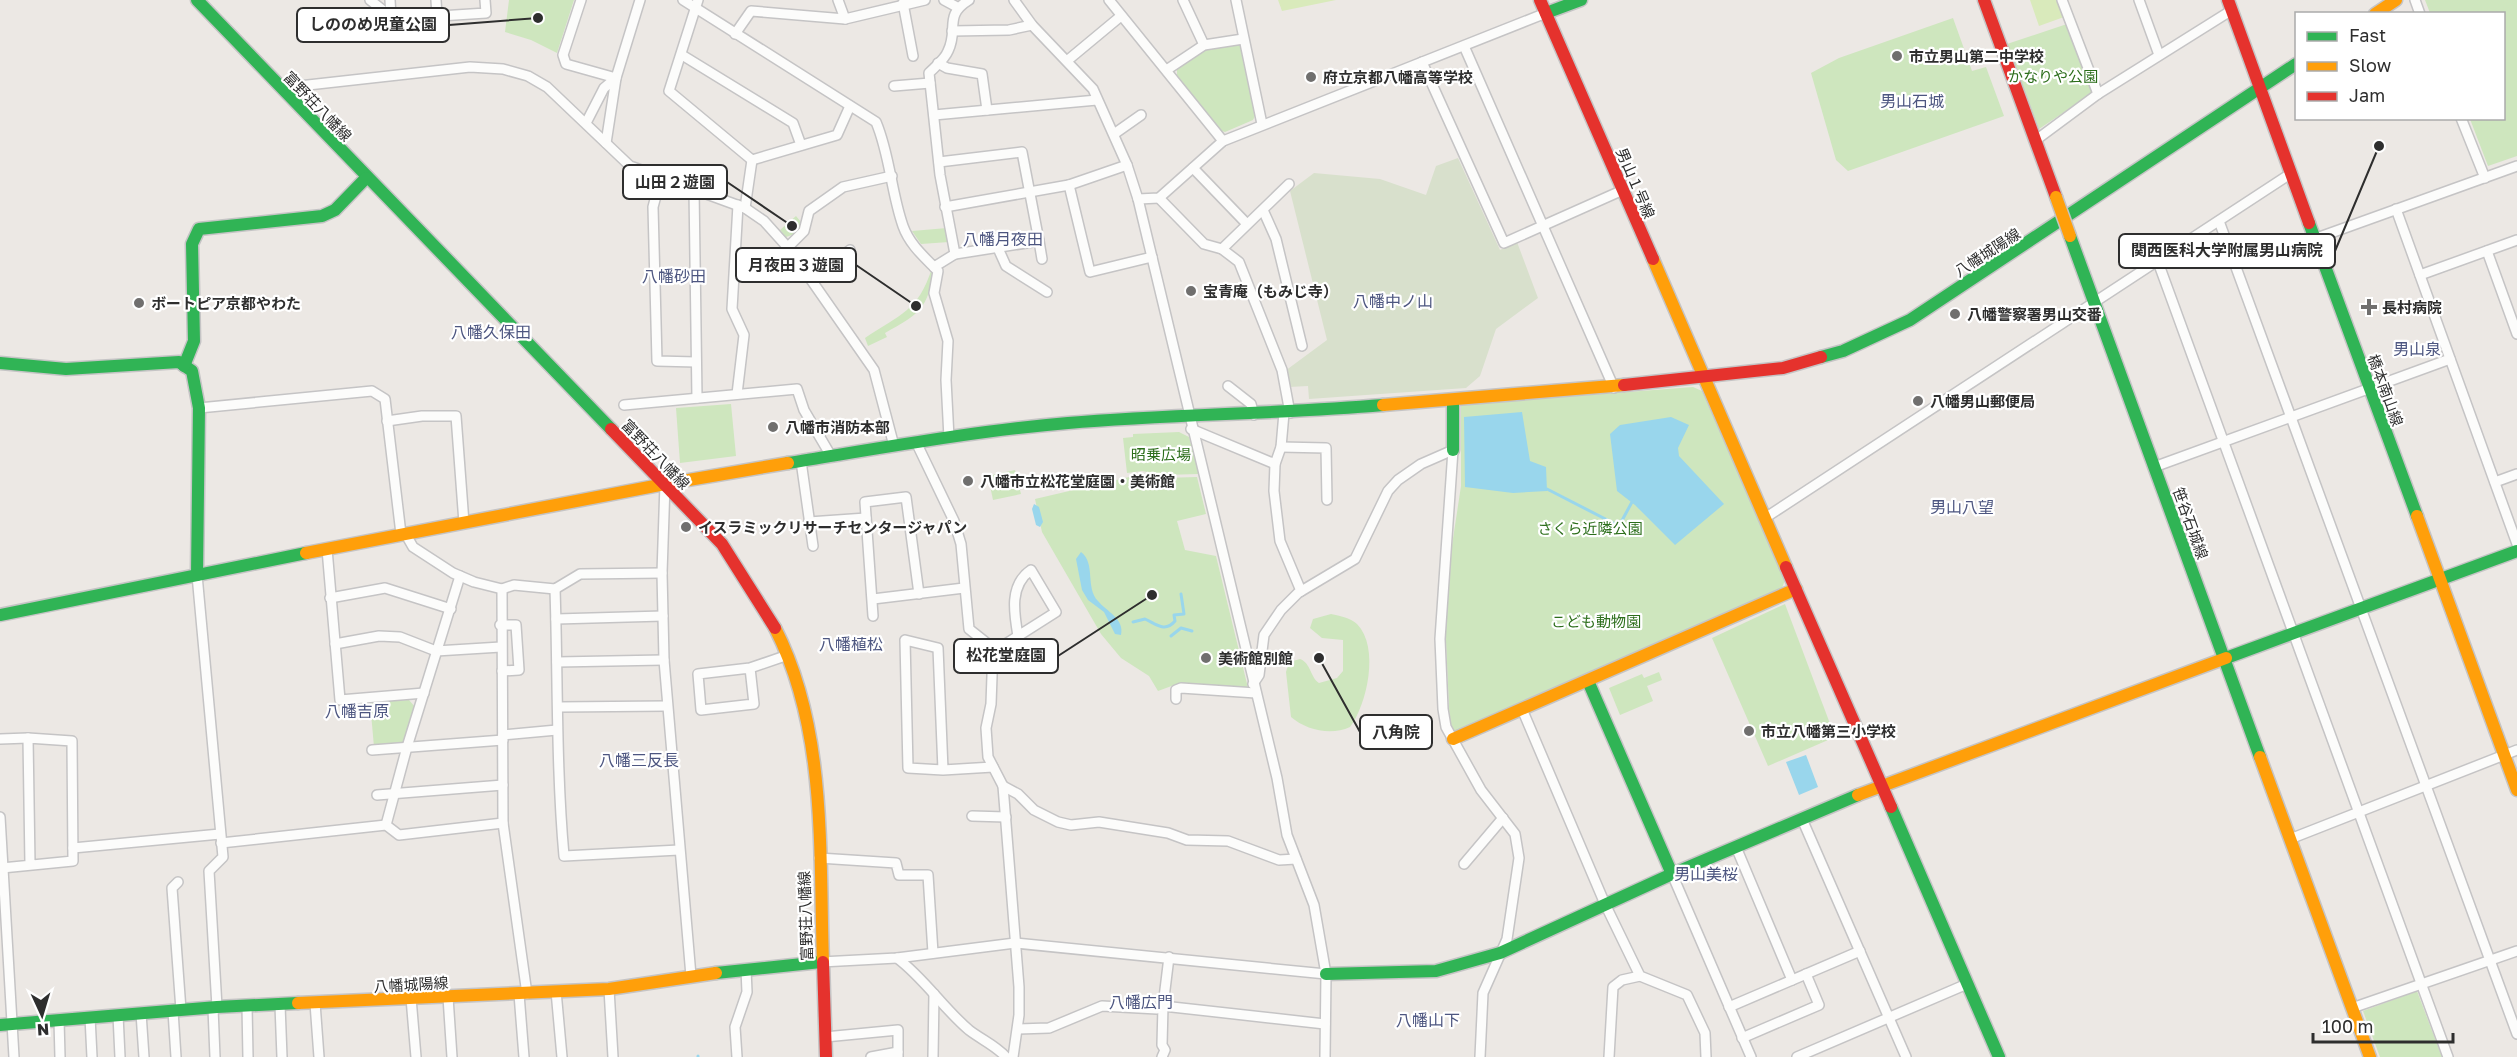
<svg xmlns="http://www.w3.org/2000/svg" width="2517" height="1057" viewBox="0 0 2517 1057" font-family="'Golos Text','Noto Sans JP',sans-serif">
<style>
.green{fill:#cee6be}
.cemetery{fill:#d8e0cc}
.pitch{fill:#d9eabb}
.water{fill:#99d6ec}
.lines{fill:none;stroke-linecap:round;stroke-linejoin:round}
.stream{stroke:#99d6ec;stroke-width:3}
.street-casing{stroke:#c5c4c5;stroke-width:12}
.fast-casing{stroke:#c5c4c5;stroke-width:15}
.slow-casing{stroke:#c5c4c5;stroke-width:15}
.jam-casing{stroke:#c5c4c5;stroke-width:15}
.street{stroke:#fcfcfb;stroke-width:9}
.fast{stroke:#30b455;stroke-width:12}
.slow{stroke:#ff9f0a;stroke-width:12}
.jam{stroke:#e5322d;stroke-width:12}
.slow-bridge-casing{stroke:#c5c4c5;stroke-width:15;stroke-linecap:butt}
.slow-bridge{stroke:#ff9f0a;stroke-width:12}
.poi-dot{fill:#706f6e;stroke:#fff;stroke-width:2}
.labels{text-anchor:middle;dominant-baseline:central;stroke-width:4.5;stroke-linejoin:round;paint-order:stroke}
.poi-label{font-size:15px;font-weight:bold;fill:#2e2e2e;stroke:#fff;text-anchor:start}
.park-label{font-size:15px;fill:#2c6e1b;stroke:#fff}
.street-label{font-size:15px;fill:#2e2e2e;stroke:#fff}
.neighbourhood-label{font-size:16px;fill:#4d5680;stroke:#fff}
.leader{fill:none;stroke:#2e2e2e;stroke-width:2}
.callout-dot{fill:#2e2e2e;stroke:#fff;stroke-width:2}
.callout{fill:#fff;stroke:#2e2e2e;stroke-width:2}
.callout-label{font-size:16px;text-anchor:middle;font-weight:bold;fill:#2e2e2e}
</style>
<rect width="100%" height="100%" fill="#ece8e4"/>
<g class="green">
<path d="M509,0H574L557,53L531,40L505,32Z"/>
<path d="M2425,0H2517V156L2488,166L2470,119L2504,118V14L2430,13Z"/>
<path d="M1953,18L1972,71L1986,67L2004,116L1848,171L1836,160L1811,73L1839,58Z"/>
<path d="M2067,24L2094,92L2039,129L2007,44Z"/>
<path d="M1241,42L1255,116L1253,120L1225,132L1219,130L1177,75V68L1203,46Z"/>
<path d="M796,216L801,222L799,231L792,237V235L786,237L780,230Z"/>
<path d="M947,228L949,242L921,244L912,231Z"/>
<path d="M932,268L934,271C927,310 919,314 885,333L887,337L868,346L865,338C900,314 918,312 932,268Z"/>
<path d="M1693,387L1702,391L1785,580L1782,588L1459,733L1450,728L1444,598L1461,486V405Z"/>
<path d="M731,404L736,456L680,463L676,408Z"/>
<path d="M1179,432L1189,437L1199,474L1163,475L1142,471L1127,473L1123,438L1133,437V434Z"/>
<path d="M1015,470L1021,494L993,500L988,476Z"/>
<path d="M1142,474L1162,478L1197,477L1206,514L1177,521L1185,550L1216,556L1248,688L1177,684L1158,691L1149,676L1121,658L1101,634L1042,532L1035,499Z"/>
<path d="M1785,604L1835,737L1768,766L1712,638Z"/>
<path d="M1331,614C1340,616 1351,618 1357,624C1380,647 1367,705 1350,727C1331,736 1306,730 1291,717L1286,672L1289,662L1300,659C1311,663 1310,677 1319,683L1337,678L1343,671V640L1322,638L1310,628L1313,619Z"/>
<path d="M1659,672L1662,680L1647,686L1653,701L1620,715L1609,688L1642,674L1644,678Z"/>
<path d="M409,700L415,707L403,746L374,747L370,702Z"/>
<path d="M2417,991L2442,1057H2380L2363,1011Z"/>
</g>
<path class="cemetery" d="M1458,158L1500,250L1517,242L1538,298L1496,329L1480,376L1466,388L1309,399L1308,386L1289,387L1285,371L1327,340L1290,191L1314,173L1380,179L1426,195L1436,166Z"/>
<g class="pitch">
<path d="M1278,0H1336L1282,11Z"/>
<path d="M2030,0H2057L2064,17L2039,26Z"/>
</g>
<g class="water">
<path d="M1522,412L1530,461L1546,467L1547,491L1513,493L1465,487L1464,417Z"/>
<path d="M1671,417L1689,425L1678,448L1679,456L1724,504L1675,545L1635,505L1617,491L1610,434L1620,425Z"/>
<path d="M1034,504L1039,507L1043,522L1040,527L1036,525L1032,509Z"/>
<path d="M1081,552C1096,563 1085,588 1098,601C1106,611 1125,619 1121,635L1115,634L1104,612L1088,600L1082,590L1076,559Z"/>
<path d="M1806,755L1818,787L1799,795L1786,762Z"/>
</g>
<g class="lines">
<g class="stream">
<path d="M1547,489L1619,526L1632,502"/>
<path d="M1133,622L1145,619C1156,624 1165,633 1175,621L1174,615L1184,614L1181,594"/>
<path d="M1171,636L1181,628L1192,631"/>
<path d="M698,1056V1057"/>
</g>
<defs>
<g id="street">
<path d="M370,0L394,19L486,13L485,0"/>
<path d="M390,0L391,16"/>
<path d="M436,0L437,16"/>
<path d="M581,0L563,55L566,64L616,78L606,143"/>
<path d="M683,0L876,122C890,155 891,192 903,226C909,243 922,255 934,267L955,254L940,175L929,73C935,67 945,59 948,51C959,29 943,16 969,0"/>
<path d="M698,0L669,91L752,160"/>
<path d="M838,0L845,19"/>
<path d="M944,0L957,7"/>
<path d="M1014,0L1032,25L1093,89L1127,165L1138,199L1277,778L1287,835L1314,905L1326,974L1325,1057"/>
<path d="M1109,0L1223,141"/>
<path d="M1183,0L1204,45"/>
<path d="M1236,0L1262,124"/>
<path d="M2062,0L2098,94"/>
<path d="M2139,0L2159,55"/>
<path d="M2415,0L2420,14"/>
<path d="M903,3L913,56"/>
<path d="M952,31L1009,30L1032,25"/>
<path d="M735,34L751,11L845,19L925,0"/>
<path d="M1464,46L1614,388"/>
<path d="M682,55L793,123L801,145"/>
<path d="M1068,60L1121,16"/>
<path d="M1422,62L1504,243L1623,190"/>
<path d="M938,63L947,68L982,74L987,110"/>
<path d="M1168,69L1204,45L1243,39"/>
<path d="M894,86L930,83"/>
<path d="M287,95L299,86L470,67L503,69L528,76L547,87L630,166L745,208L764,221L791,251L874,370L894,446"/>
<path d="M934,115L1097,100"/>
<path d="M2461,118L2485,178"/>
<path d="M586,123L604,88L616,78L640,0"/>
<path d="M1114,134L1141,115"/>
<path d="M2036,140L2098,94L2232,10"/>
<path d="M752,160L837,135L850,106"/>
<path d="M939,162L1022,152L1039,241L955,254"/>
<path d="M1193,168L1247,224"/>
<path d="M661,177L653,207L657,361L696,362"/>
<path d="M1069,185L1127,165"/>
<path d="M694,189L697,398"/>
<path d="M1159,198L1204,244L1222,249L1239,262L1282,370L1290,413"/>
<path d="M1138,199L1159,198L1223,141L1546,13"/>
<path d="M945,207L1069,185L1090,272L1152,257"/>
<path d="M745,208L752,160"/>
<path d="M2396,209L2517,544"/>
<path d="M1263,210L1276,239L1302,346"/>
<path d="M2219,221L2517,1034"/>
<path d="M2314,239L2517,166"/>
<path d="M1039,241L1042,259"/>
<path d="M997,246L1006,266L1047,292"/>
<path d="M788,247L804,231L809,211L843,187L892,176"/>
<path d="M1222,249L1289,184"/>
<path d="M2487,251L2517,334"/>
<path d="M2158,262L2448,1057"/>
<path d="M934,267L938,271L934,293L948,341L946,380L949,438"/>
<path d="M2420,275L2517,240"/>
<path d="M811,278L850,250"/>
<path d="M1228,386L1251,404L1254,415"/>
<path d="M737,394L744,335L732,309L738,205"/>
<path d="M624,405L797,389L804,410L831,456"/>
<path d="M199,408L372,391L385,399L401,534"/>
<path d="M1284,413L1281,447L1275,464L1274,491L1280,541L1301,591"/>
<path d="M387,421L422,416H456L464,523"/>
<path d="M1191,429L1275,464"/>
<path d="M916,442L954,521L961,544L969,629L993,648L991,704L986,728L988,757L1003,786L1019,987V1015L1013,1057"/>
<path d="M1281,447L1326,448L1327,500"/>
<path d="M801,461L813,546"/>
<path d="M2154,467L2450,359"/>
<path d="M2495,482L2517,474"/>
<path d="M665,484L662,573L664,660L691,976"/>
<path d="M1765,518L2290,174"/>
<path d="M809,522L866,518"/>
<path d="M405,533L413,547L453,573L474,582L502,589L514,585L555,589L580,574L662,573"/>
<path d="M327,549L340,700L424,693"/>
<path d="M197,575L223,857L209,871L217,1007"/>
<path d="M502,589L503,823L527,994"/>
<path d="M555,589C558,678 556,767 564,856L679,850"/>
<path d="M330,598L385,588L451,609"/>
<path d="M873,599L964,588"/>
<path d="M873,616L865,502L906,497L919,594"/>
<path d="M556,619L663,616"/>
<path d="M500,625H516L519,670L502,671"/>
<path d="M335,644L379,636L400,637L436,651L501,647"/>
<path d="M993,652L1056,612L1031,570C1009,585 1014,613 1018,636"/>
<path d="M557,662L664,660"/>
<path d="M750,668L754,704L701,710L698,674L750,668L788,655"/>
<path d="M1253,684L1259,675L1264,635L1281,610L1298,593L1355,559L1388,491L1398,480L1421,464L1453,450L1440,639L1443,709L1446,727L1481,790L1515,834L1519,858L1507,939L1483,993L1480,1057"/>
<path d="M1176,699V690L1181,688L1256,693"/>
<path d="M559,707L667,706"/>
<path d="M1522,709L1605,904L1640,976L1687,995L1705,1033L1706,1057"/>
<path d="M503,735L557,730"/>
<path d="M0,739L28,738"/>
<path d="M372,750L503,740"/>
<path d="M943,770L938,648L905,640L908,768L943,770L993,767"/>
<path d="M1003,786L1018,794L1034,810L1058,822L1071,825L1099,822L1168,833L1187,840L1228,841L1279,860L1296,859"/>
<path d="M377,795L503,785"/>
<path d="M972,816L1006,817"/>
<path d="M0,817L14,1057"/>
<path d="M1802,819L1906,1057"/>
<path d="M386,825L407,747L460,576"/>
<path d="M2290,839L2517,750"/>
<path d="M221,843L386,825L399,835L503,823"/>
<path d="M1736,847L1792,980"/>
<path d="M73,848L220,834"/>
<path d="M819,858L896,863L899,875H928L933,953"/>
<path d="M1464,864L1503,818"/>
<path d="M2,868L73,861L72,741L28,738L30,864"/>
<path d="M1672,874L1751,1057"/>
<path d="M178,882L172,888L181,1010"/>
<path d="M897,958C924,978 943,1008 969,1030C982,1040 995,1045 1006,1057"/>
<path d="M821,962L897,958L1015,943L1326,974"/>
<path d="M609,989L613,1057"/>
<path d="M556,991L562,1057"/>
<path d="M519,994L524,1057"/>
<path d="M448,997L452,1057"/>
<path d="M411,998L416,1057"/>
<path d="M315,1003L319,1057"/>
<path d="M280,1005L282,1057"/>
<path d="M247,1006L248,1057"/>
<path d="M1729,1007L1860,951"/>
<path d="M213,1008L215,1057"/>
<path d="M2352,1008L2517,951"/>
<path d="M173,1011L176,1057"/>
<path d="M141,1013L144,1057"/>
<path d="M118,1015L120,1057"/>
<path d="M90,1017L92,1057"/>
<path d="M59,1020L60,1057"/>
<path d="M1018,1029L1049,1028L1102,1006L1157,1009L1163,1006L1325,1024"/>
<path d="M825,1037L898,1030V1057"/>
<path d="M1742,1038L1819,1005L1806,974"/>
<path d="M737,1057L735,1027L747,992L746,969"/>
<path d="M871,1057L898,1052"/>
<path d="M933,1057L934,994"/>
<path d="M1162,1057L1165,1050L1162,1045L1163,1006L1169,957"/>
<path d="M1609,1057L1613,987L1622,980L1640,976"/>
<path d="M1797,1057L1967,984"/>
</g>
<g id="fast">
<path d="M197,0L611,429"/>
<path d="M1546,13L1581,0"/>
<path d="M2309,223L2417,516"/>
<path d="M2070,236L2260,757"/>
<path d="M1821,357L1843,351L1910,320L2296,64"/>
<path d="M0,363L66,369L179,362L192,371L199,408L197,575"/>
<path d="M184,366L194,341L192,244L199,229L322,216L335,210L366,178"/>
<path d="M1453,401V450"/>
<path d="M788,463C881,448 974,431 1068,423C1173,414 1278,414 1383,405"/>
<path d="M0,615L306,553"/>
<path d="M2226,658L2517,551"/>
<path d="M1588,681L1672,874"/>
<path d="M1891,807L1999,1057"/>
<path d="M716,973L821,962"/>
<path d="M1326,974L1436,971L1500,953L1672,874L1858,795"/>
<path d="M0,1025L217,1007L298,1003"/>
</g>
<g id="slow">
<path d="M2375,14L2396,0"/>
<path d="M1653,259L1786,567"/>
<path d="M1383,405L1624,385"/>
<path d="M2417,516L2517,790"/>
<path d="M306,553L665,484L788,463"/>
<path d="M775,628C827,730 819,850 823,962"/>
<path d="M1453,739L1796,589"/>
<path d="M2260,757L2370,1057"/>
<path d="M1858,795L2226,658"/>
<path d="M298,1003L609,989L716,973"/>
</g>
<g id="jam">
<path d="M1540,0L1653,259"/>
<path d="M1984,0L2056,197"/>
<path d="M2228,0L2309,223"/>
<path d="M1624,385L1783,368L1821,357"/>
<path d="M611,429L722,544L775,628"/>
<path d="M1786,567L1891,807"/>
<path d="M823,962L826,1057"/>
</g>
</defs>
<use href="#street" class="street-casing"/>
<use href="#fast" class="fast-casing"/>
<use href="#slow" class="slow-casing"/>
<use href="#jam" class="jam-casing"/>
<use href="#street" class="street"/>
<use href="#fast" class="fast"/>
<use href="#slow" class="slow"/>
<use href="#jam" class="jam"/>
<defs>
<path id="slow-bridge" d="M2056,197L2070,236"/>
</defs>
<use href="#slow-bridge" class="slow-bridge-casing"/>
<use href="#slow-bridge" class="slow-bridge"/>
</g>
<g class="poi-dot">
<circle cx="1897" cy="56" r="6"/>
<circle cx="1311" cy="77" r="6"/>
<circle cx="1191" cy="291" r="6"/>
<circle cx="139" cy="303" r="6"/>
<path d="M2366 298h6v6h6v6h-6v6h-6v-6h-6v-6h6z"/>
<circle cx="1955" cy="314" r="6"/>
<circle cx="1918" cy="401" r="6"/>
<circle cx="773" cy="427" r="6"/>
<circle cx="968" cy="481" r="6"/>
<circle cx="686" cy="527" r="6"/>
<circle cx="1206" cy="658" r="6"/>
<circle cx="1749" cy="731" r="6"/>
</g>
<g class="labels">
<g class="poi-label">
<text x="1909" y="56">市立男山第二中学校</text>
<text x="1323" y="77">府立京都八幡高等学校</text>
<text x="1203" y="291">宝青庵（もみじ寺）</text>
<text x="151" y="303">ボートピア京都やわた</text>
<text x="2382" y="307">長村病院</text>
<text x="1967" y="314">八幡警察署男山交番</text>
<text x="1930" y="401">八幡男山郵便局</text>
<text x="785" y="427">八幡市消防本部</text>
<text x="980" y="481">八幡市立松花堂庭園・美術館</text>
<text x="698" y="527">イスラミックリサーチセンタージャパン</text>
<text x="1218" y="658">美術館別館</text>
<text x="1761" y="731">市立八幡第三小学校</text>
</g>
<g class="park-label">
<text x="2053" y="76">かなりや公園</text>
<text x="1161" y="454">昭乗広場</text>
<text x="1590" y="528">さくら近隣公園</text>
<text x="1596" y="621">こども動物園</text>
</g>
<g class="street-label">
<text transform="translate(318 106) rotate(46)">富野荘八幡線</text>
<text transform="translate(1636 183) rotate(67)">男山１号線</text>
<text transform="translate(1987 252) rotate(-33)">八幡城陽線</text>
<text transform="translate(2386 390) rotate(70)">橋本南山線</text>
<text transform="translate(656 454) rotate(46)">富野荘八幡線</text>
<text transform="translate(2191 523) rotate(70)">笹谷石城線</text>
<text transform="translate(805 916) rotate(-92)">富野荘八幡線</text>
<text transform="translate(411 984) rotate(-3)">八幡城陽線</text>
</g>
<g class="neighbourhood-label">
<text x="1912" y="101">男山石城</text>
<text x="1003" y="239">八幡月夜田</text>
<text x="674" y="276">八幡砂田</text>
<text x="1393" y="301">八幡中ノ山</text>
<text x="491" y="332">八幡久保田</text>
<text x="2417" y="349">男山泉</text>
<text x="1962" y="507">男山八望</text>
<text x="851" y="644">八幡植松</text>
<text x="357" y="711">八幡吉原</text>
<text x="639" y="760">八幡三反長</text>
<text x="1706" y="874">男山美桜</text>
<text x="1141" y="1002">八幡広門</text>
<text x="1428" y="1020">八幡山下</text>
</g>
</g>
<path class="leader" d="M538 18L449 25M792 226L727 182M2379 146L2335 251M916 306L856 265M1152 595L1058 656M1319 658L1360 732"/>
<g class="callout-dot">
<circle cx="538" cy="18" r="6"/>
<circle cx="792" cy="226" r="6"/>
<circle cx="2379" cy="146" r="6"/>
<circle cx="916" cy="306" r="6"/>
<circle cx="1152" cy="595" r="6"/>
<circle cx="1319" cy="658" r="6"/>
</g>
<g class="callout">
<rect x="297" y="8" width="152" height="34" rx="6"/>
<rect x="623" y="165" width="104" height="34" rx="6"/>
<rect x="2119" y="234" width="216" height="34" rx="6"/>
<rect x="736" y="248" width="120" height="34" rx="6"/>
<rect x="954" y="639" width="104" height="34" rx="6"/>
<rect x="1360" y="715" width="72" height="34" rx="6"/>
</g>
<g class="callout-label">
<text x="373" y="30">しののめ児童公園</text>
<text x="675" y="188">山田２遊園</text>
<text x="2227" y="256">関西医科大学附属男山病院</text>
<text x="796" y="271">月夜田３遊園</text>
<text x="1006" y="661">松花堂庭園</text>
<text x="1396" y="738">八角院</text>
</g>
<rect x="2295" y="12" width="210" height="108" fill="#ffffff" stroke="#ababab" stroke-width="1.5"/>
<rect x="2307" y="32" width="30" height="9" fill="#30b455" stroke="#ababab" stroke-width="1.5"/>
<text x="2349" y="42" font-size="18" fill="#2e2e2e">Fast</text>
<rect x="2307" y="62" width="30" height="9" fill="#ff9f0a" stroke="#ababab" stroke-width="1.5"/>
<text x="2349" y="72" font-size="18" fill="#2e2e2e">Slow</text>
<rect x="2307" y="92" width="30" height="9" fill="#e5322d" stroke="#ababab" stroke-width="1.5"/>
<text x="2349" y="102" font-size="18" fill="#2e2e2e">Jam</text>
<g transform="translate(42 1015) rotate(176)" stroke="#ffffff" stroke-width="4.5" paint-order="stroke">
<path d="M0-4.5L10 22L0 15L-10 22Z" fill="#2e2e2e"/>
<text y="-9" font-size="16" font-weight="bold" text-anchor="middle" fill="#2e2e2e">N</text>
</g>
<path d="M2313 1033v9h140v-9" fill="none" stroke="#2e2e2e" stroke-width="3"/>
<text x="2322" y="1033" font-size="18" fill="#2e2e2e" stroke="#ffffff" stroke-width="4.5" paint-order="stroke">100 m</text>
</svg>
